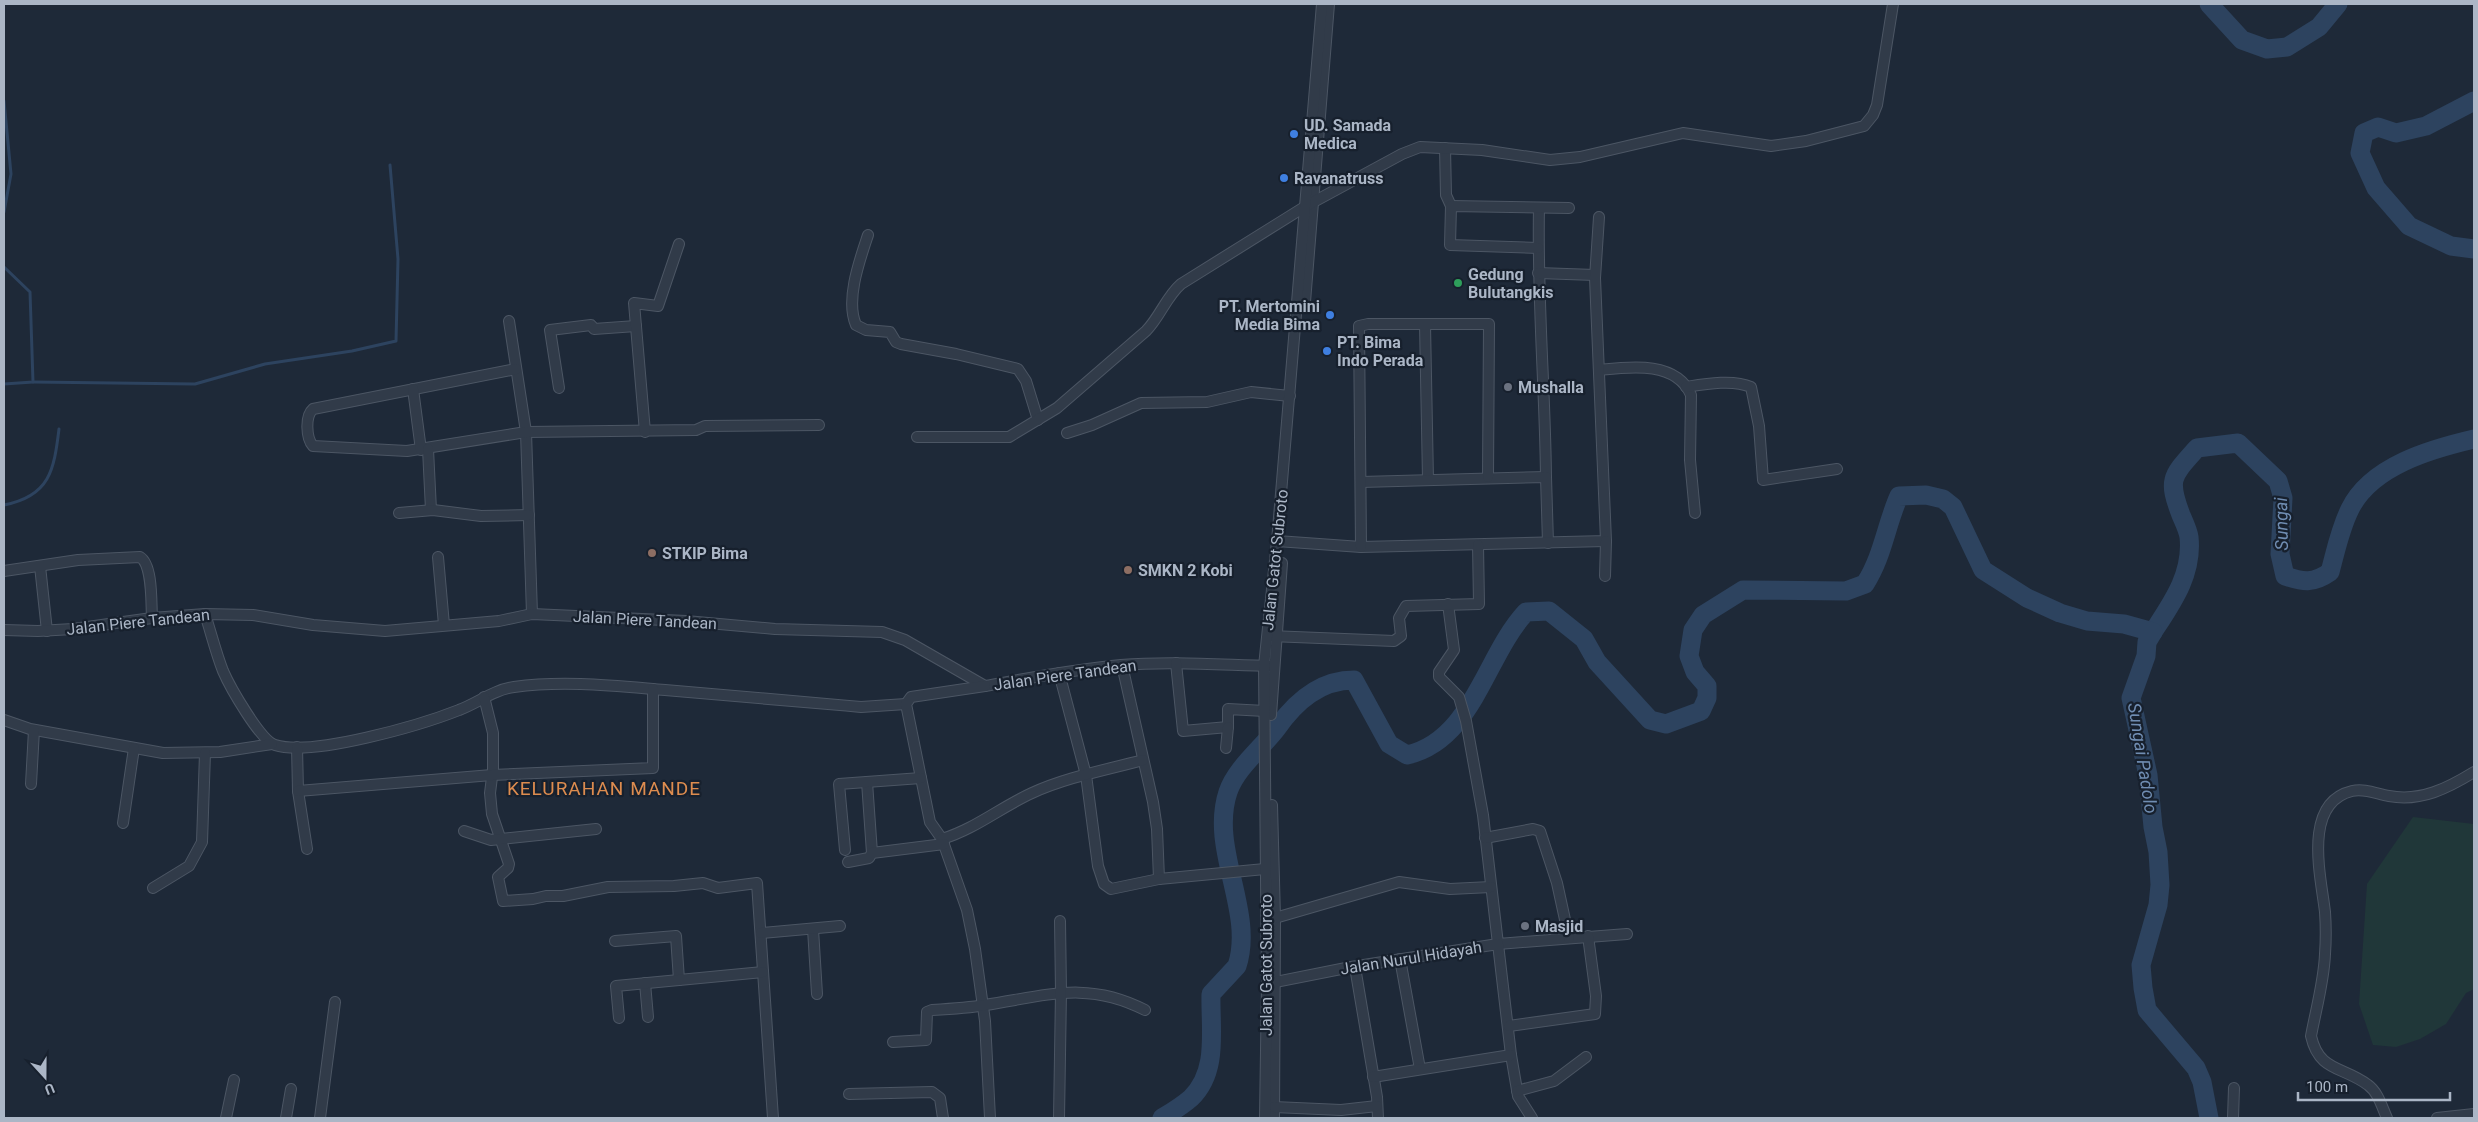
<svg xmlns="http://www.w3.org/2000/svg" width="2478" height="1122" viewBox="0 0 2478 1122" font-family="Roboto,sans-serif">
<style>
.green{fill:#203739}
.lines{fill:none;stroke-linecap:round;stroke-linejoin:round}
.stream{stroke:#2d435f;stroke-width:3}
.river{stroke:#2d435f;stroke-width:19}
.minor-casing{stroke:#4c5664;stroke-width:12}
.minor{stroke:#313b49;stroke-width:10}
.shop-dot{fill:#3f7fe0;stroke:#17202d;stroke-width:2}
.leisure-dot{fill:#2e9e5b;stroke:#17202d;stroke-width:2}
.worship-dot{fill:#6b7280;stroke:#17202d;stroke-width:2}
.education-dot{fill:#8d6e63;stroke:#17202d;stroke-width:2}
.labels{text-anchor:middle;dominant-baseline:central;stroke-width:4.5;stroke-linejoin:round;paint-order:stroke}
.poi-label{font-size:16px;font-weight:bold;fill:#abb6c6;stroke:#17202d;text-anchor:start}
.street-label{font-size:16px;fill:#abb6c6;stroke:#17202d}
.water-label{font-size:18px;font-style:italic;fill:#708db2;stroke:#17202d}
.quarter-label{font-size:19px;letter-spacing:1px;fill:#dd8c4f;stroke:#17202d}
</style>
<rect width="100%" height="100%" fill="#1e2938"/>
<path class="green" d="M2413,817L2474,824V989L2466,993L2446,1024L2420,1039L2396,1047L2373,1045L2359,1004L2367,884Z"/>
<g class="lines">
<g class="stream">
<path d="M4,101L11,174L4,212"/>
<path d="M4,267L30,292L33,382L4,384"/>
<path d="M33,382L195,384L265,364L352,351L396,341L398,259L390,165"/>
<path d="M4,505C50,496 54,470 59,429"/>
</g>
<g class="river">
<path d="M2209,4L2242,40L2267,49L2287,47L2319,27L2338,4"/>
<path d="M2474,101L2426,126L2396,133L2378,127L2364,133L2360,153L2376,188L2409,226L2451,246L2474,249"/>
<path d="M2153,632C2172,603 2193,574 2189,537C2188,530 2184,522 2181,515C2167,479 2172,476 2197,448L2238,443L2278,481L2283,498L2280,554L2285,576C2303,582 2313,584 2330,572C2336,550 2340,529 2350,509C2371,466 2431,449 2474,439"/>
<path d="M1162,1118C1172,1112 1182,1106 1191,1098C1219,1071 1210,1029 1211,994L1237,966C1255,911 1209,849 1228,792C1236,768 1262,748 1277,728C1296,701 1320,680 1354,680L1389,744L1407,755C1473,740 1485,656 1526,612L1549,611L1584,639L1597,662L1650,720L1666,724L1701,711L1707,698V686L1695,672L1689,656L1693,630L1703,615L1743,590L1846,591L1865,584C1883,556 1886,525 1899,496L1926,495L1943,499L1953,507L1983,570L2027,598L2060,613L2087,621L2124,624L2153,632L2147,642L2146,656L2131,698L2148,775L2153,827L2158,852L2160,885L2158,905L2141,965L2143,988L2147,1010L2196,1068L2202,1082L2209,1118"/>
</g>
<defs>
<g id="minor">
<path d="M1445,148L1446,195L1451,206"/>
<path d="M1539,208C1537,297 1545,387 1546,477"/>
<path d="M868,235C860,259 845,300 856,325L866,330L890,332L896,342L901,344L956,354L1018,369L1026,381L1038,420"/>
<path d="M1538,248L1450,245L1451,206L1569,208"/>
<path d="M1538,273L1595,275"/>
<path d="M1305,302L1329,4"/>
<path d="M509,321L526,432L532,614"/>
<path d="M1425,324L1428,480"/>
<path d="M516,369L313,409C305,416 306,438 313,446L407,451L526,432L696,430L705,426L819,425"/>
<path d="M1599,370C1628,367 1676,360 1691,395L1690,460L1695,513"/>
<path d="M1686,387C1705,384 1733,379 1751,387L1759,426L1763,480L1837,469"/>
<path d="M559,388L550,330L591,325L594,329L636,326"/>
<path d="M413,389L421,450"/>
<path d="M645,432L634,303L658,306L679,244"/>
<path d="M1067,433L1092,425L1141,403L1207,402L1251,392L1290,396"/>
<path d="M917,437H1009L1057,408L1146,331C1160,317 1166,297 1181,284L1306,206L1402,154L1420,147L1482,150L1550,160L1580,157L1683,133L1771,146L1806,141L1864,126L1873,115L1877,105L1893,4"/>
<path d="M428,449L431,510"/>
<path d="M1361,482L1546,477L1548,543"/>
<path d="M399,513L433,510L481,516L529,515"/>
<path d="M1277,541L1361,547L1606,541L1595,278L1599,217"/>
<path d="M1361,547L1359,326L1368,324H1489L1488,477"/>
<path d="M438,557L444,625"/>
<path d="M40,566L47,631"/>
<path d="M4,571L78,560L140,557C153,565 151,603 152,618"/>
<path d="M1605,576L1606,541"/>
<path d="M1448,604L1454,650L1439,672V677L1459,697L1466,721L1483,815L1498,944L1627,934"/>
<path d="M205,614C211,633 216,653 223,671C230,687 260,740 275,745C312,757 421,725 459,710C478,703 493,690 514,687C564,680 616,686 665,690C731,696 796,701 861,707L906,704"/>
<path d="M4,630L38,631L73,629L152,618L205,614L253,615L313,625L385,631L499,621L532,614L686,621L775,629L882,632L905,640L985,686C1030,678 1075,669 1121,665C1172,661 1223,665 1274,666"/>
<path d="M1269,636L1394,641L1401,636L1399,618L1406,606L1479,604L1478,545"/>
<path d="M1176,663L1183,731L1228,727V709L1265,711"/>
<path d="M1122,665L1153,802L1157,829L1159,879"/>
<path d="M1059,673L1086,775L1098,866L1104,884L1111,889L1159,879L1265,869"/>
<path d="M985,686L911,697L906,704L930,822L942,839L967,910L975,949L985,1021L990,1118"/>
<path d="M484,697L493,733V769L490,793L492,814L509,864L508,868L498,877L503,901L533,899L546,896H563L608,887L674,886L703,883L718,888L757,883L773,1118"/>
<path d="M1271,715L1282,563"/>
<path d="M4,720L30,729L163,753L220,752L272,744"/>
<path d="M297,747L298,791L307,849"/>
<path d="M1226,748L1228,727"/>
<path d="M867,782L872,853"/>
<path d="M31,784L34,730"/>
<path d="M298,791L492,775L653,768V689"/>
<path d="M1272,805L1275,918L1274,1118"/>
<path d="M123,823L134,748"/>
<path d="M464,831L491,840L596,829"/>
<path d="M1485,838L1533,829L1540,831L1557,883L1569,938"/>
<path d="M942,839C975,829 1001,807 1032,793C1067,777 1106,770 1143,760"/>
<path d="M845,850L839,784L921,778"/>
<path d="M848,862L869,858L872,853L944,844"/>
<path d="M153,888L189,866L202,842L205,753"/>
<path d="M1275,918L1399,882L1450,889L1491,887"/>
<path d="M813,929L817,994"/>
<path d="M761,933L840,926"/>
<path d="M615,941L676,936L679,980"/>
<path d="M1400,959L1420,1069"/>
<path d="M1355,967L1377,1097L1378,1118"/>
<path d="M645,983L648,1017"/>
<path d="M1270,983L1351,967L1498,944L1511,1055L1518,1096L1532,1118"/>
<path d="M619,1018L616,986L763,972"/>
<path d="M1509,1026L1595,1014L1596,996L1588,936"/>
<path d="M893,1042L926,1040L927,1012L932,1010C950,1009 968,1008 985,1005C1045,996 1087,980 1145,1010"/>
<path d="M1373,1077L1511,1055"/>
<path d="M1517,1091L1554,1081L1586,1057"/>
<path d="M849,1094L932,1092L940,1098L943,1118"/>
<path d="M1274,1107L1341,1110L1377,1106"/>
<path d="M226,1118L234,1080"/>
<path d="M286,1118L291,1089"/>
<path d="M320,1118L335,1002"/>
<path d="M1059,1118L1061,992L1060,921"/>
<path d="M1265,1118L1267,984L1264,666L1277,541L1322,4"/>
<path d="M2233,1118L2234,1088"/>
<path d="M2387,1118C2382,1107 2378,1092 2368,1085C2343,1066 2319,1072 2311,1036C2316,1009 2324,981 2325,954C2326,940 2326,926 2325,912C2321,877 2302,803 2352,791C2365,788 2377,794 2389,796C2421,802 2448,788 2474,772"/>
<path d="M2437,1118L2474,1114"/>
</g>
</defs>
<use href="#minor" class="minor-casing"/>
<use href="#minor" class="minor"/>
</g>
<g class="shop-dot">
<circle cx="1294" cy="134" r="5"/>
<circle cx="1284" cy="178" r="5"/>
<circle cx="1330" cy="315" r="5"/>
<circle cx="1327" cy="351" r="5"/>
</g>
<circle class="leisure-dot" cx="1458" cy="283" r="5"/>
<g class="worship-dot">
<circle cx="1508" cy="387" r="5"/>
<circle cx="1525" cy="926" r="5"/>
</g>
<g class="education-dot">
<circle cx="652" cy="553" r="5"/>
<circle cx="1128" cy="570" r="5"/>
</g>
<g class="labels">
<g class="poi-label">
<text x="1304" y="125">UD. Samada<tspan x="1304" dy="18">Medica</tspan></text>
<text x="1294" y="178">Ravanatruss</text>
<text x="1468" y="274">Gedung<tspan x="1468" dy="18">Bulutangkis</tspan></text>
<text x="1320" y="306" text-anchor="end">PT. Mertomini<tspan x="1320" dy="18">Media Bima</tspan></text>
<text x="1337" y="342">PT. Bima<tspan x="1337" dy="18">Indo Perada</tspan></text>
<text x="1518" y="387">Mushalla</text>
<text x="662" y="553">STKIP Bima</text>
<text x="1138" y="570">SMKN 2 Kobi</text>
<text x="1535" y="926">Masjid</text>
</g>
<g class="street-label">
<text transform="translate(1275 560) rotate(-84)">Jalan Gatot Subroto</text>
<text transform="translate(645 620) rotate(3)">Jalan Piere Tandean</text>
<text transform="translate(138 622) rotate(-6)">Jalan Piere Tandean</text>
<text transform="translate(1065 675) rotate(-8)">Jalan Piere Tandean</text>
<text transform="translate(1411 958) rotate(-9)">Jalan Nurul Hidayah</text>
<text transform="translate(1266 965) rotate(-90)">Jalan Gatot Subroto</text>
</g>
<g class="water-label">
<text transform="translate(2281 524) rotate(-91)">Sungai</text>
<text transform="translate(2143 758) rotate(81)">Sungai Padolo</text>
</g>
<g class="quarter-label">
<text x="604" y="788">KELURAHAN MANDE</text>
</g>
</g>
<rect width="2478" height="1122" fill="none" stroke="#abb6c6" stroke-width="10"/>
<g transform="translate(45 1077) rotate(159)" stroke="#17202d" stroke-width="4" paint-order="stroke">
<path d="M0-4L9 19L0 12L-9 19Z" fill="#abb6c6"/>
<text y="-8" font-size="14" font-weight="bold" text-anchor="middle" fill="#abb6c6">U</text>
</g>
<path d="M2298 1092v8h152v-8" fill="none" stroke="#abb6c6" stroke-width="2.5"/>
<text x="2306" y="1092" font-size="15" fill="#abb6c6" stroke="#17202d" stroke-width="4" paint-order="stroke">100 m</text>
</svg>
